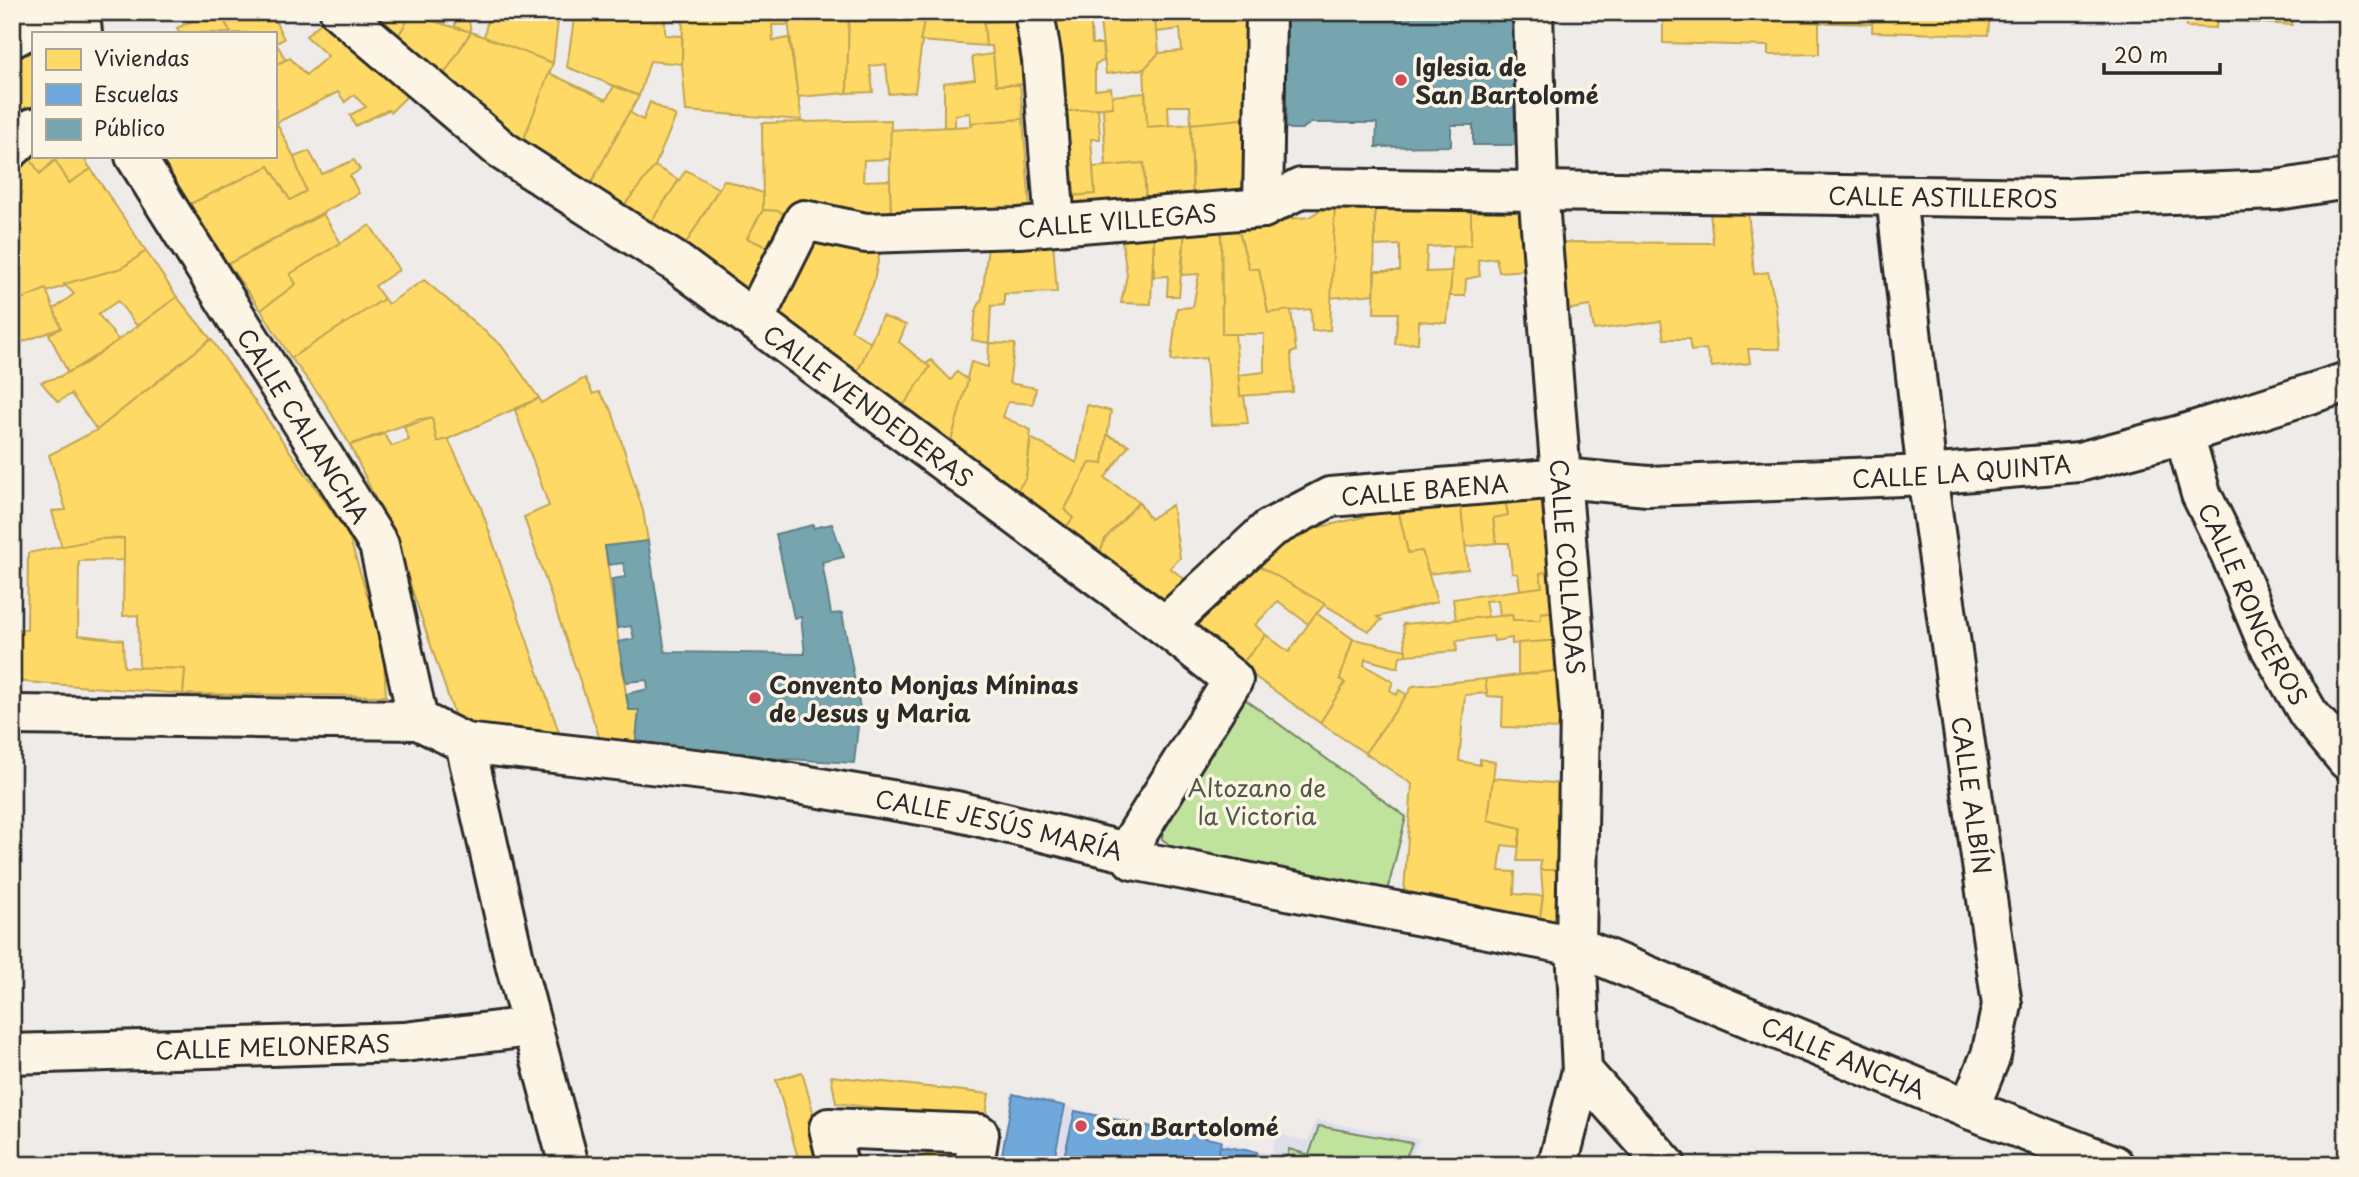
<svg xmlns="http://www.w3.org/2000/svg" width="2359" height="1177" viewBox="0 0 2359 1177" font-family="'Playpen Sans',sans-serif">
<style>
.built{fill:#dfdfec}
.green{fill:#bfe29c;stroke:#758664;stroke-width:2}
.homes{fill:#ffd966;stroke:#bfa554;stroke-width:2}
.schools{fill:#6fa8dc;stroke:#5b82a7;stroke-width:2}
.public{fill:#76a5af;stroke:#608087;stroke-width:2}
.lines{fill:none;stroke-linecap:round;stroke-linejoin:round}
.minor-casing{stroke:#2b2b2b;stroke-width:44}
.minor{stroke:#fcf5e5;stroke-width:38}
.poi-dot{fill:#d1495b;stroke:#fcf5e5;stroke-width:2.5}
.labels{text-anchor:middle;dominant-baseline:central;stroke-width:7;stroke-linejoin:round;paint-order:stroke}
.poi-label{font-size:24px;font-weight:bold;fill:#2b2b2b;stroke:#fcf5e5;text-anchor:start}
.street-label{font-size:24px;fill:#2b2b2b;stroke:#fcf5e5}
.park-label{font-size:24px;fill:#505947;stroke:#fcf5e5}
</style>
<rect width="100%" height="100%" fill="#efebe8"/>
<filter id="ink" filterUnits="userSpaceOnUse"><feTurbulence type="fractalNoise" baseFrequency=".0143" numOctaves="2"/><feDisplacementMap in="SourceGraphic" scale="14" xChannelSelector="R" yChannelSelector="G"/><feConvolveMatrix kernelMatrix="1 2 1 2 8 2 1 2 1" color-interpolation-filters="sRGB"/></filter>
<g filter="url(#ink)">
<path class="built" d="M1013,1094L1272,1154L1275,1133L1308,1141L1315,1120L1419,1139L1409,1165H1000Z"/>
<g class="green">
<path d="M1238,694L1406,817L1385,900L1196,865L1162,839L1164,808Z"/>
<path d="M1319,1126L1412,1143L1403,1165H1285L1289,1149L1309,1155Z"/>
</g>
<g class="homes">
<path d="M211,12H220L231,33H179L177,28Z"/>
<path d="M220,12H271L284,39L276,43L286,60L275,65V33H231Z"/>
<path d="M364,12H421L422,18L411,15L395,41Z"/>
<path d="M421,12H445V23L422,18Z"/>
<path d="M456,12H489V16H468L471,32L455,27Z"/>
<path d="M489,12H559L553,63L484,38Z"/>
<path d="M575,12H683V21L665,18V35L682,36V64L650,61L639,96L567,67Z"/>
<path d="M683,12H787L788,25H772L773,41L789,38L802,120L686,111L682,64Z"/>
<path d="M787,12H849L847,93L798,97Z"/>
<path d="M849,12H926L915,92L889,94L886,64L870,66L873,92L847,93Z"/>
<path d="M926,12H1021L1022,20L984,22L986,46L920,41Z"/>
<path d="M1042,12H1090L1092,44H1102L1104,61L1095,64V90L1111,88L1113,107L1052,113Z"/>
<path d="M1099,12H1155L1159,53L1144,69L1106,74Z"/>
<path d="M1155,12H1250L1252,118L1191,124L1190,106H1168L1169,126L1147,127L1144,69L1159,53L1182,51L1180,29L1156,32Z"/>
<path d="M1663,12H1801V22H1819V54L1768,55V46L1663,43Z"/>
<path d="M1801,12H1873L1872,24L1801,22Z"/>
<path d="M1873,12H1990L1988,35L1872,32Z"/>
<rect x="2015" y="12" width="60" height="5"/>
<path d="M2163,12H2217L2216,28L2186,27V16H2163Z"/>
<path d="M2217,12H2292V25L2216,20Z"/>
<path d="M411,15L471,32L438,84L395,41Z"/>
<path d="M326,18L410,93L391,112L388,110L355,126L350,115L366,107L354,95L345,102L338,92L276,123L275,65L290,58L306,75L328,56L306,36Z"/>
<path d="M1022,20L1031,84L996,85L992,46H986L984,22Z"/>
<path d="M471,32L553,63L521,147L438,84Z"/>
<path d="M33,40V118L12,135V54Z"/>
<path d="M993,54L996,85H1020L1023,119L971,123L970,113L955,115V127L944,128V83L975,79L972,57Z"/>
<path d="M549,73L606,100L614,86L639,96L586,193L521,147Z"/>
<path d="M1145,93L1147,127L1191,124L1193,202L1146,203L1144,163L1106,166L1103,108L1113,107L1112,96Z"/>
<path d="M650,102L676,116L655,166L619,212L586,193L629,112L643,120Z"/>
<path d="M1098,108L1100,139H1091L1095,194L1059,197L1052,113Z"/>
<path d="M1252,118L1254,198L1193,202L1191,124Z"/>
<path d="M1023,119L1030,209L891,226L889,130L972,126L971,123Z"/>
<path d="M275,120L294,157L306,191L290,200L269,166L190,204L157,156H275Z"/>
<path d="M891,120L890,159L864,160L863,181L890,180L891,226L793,223L779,211L763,210L762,123Z"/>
<path d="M33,150V156H82L91,169L69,183L55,160L40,174L28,155Z"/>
<path d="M309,151L322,174L354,160L360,170L350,176L359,193L228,264L190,204L269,166L290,200L306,191L294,157Z"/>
<path d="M28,155L40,174L55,160L69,183L91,169L146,251L122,268L12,303V170Z"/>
<path d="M1144,163L1146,212L1059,218V197L1095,194L1093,167Z"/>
<path d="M655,166L679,180L646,229L619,212Z"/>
<path d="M686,170L719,189L681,252L646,229Z"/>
<path d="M724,180L763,193V210L747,238L780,253L751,303L681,252Z"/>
<path d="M1519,198L1525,270L1499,272L1496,258L1478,260L1480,276L1466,279L1465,296H1450L1453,246L1471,245V199Z"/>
<path d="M1375,199H1471V245L1427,247L1426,272L1452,271L1447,323L1419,321L1418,343L1395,344L1398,313H1374L1375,271H1400V245L1375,246Z"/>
<path d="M1375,199L1374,294L1330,298L1335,201Z"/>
<path d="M1335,201L1330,330L1312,331L1311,309L1268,313L1259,269H1249L1237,224L1309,217Z"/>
<path d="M763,210L779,211L793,223L780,253L747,238Z"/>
<path d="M1748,211L1754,274L1768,272L1776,306L1780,349H1748L1750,363L1712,367L1706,349L1691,351L1689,339H1664L1661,321L1594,330L1590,306L1559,311L1552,242L1713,243L1710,212Z"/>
<path d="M323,214L341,243L290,274L296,284L261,310L228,264Z"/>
<path d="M1237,224L1249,269H1259L1268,313L1291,310L1296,351L1291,353L1293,392L1240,396L1238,375L1264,372V334H1222L1221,226Z"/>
<path d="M370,225L399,270L375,286L384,299L291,358L261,310L296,284L290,274Z"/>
<path d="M1221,226L1222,334H1235L1240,396H1244L1248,423L1211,425L1206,358L1171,361L1177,308L1193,307L1199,274L1182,275L1185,229Z"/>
<path d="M1185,229L1179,296H1167L1168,276L1154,277V232Z"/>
<path d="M1154,232L1151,304L1121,303L1127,275L1121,234Z"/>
<path d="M808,240L880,252L873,285L851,330L871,343L858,371L773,312Z"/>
<path d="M1053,241L1057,292L1004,294V305L991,306L989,343L972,340L976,311L982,298L988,246Z"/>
<path d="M146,251L177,297L137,326L118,301L98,314L119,341L68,373L49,334L61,328L54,309L74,294L64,284L122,268Z"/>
<path d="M424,280L501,345L539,398L448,439L437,442L432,418L420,419L350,445L324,401L291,358L384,299L388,304Z"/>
<path d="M46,289L61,328L14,345L12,303Z"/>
<path d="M177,297L211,339L97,430L71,394L58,402L41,382L59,377L88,362Z"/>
<path d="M882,316L906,325L899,342L930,367L901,409L858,371Z"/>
<path d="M211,339L348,534L383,645L386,696L183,694L185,669L139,668L138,615L123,616L124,538L99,539L62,548L52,511L66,510L49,455L97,430Z"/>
<path d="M989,343L1015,344L1009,383L1036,388L1033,404L1008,402L1003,417L1031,430L1026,478L1012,498L949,448L971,362L988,367Z"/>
<path d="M931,360L951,380L957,372L968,380L949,448L901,409L930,367L926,364Z"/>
<path d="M585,378L593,394L599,392L612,411L643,511L648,541L605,546L626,694L629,710H639L635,750L603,748L524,517L549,506L515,410L539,398L541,403Z"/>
<path d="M1087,405L1111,411L1103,464L1090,463L1065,509L1073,518L1060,535L1012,498L1026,478L1031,438L1077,463Z"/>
<path d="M432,418L437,442L448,439L480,505L562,741L462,737L395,540L350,445L384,434L392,446L409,440L404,427Z"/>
<path d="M1107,435L1129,445L1105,478L1139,502L1105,539L1096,564L1060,535L1073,518L1065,509L1090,463L1103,464Z"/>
<path d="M1550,491L1556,571L1540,573L1542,587L1520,590L1518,574L1512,573L1509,543H1496L1493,518L1508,515L1504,496Z"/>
<path d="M1504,496L1508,515L1493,518L1496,543L1465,547L1460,501Z"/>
<path d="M1460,501L1468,569L1429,574L1422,551L1408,553L1398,509Z"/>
<path d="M1139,502L1150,519L1172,505L1180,558L1170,568L1191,584L1164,613L1096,564L1105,539Z"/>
<path d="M1398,509L1408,553L1422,551L1437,602L1377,617L1382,620L1369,631L1254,563L1299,532Z"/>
<path d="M124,538V560L79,561L78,635L123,640L124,667L185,669L183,694L12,681V629L27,630L28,553L99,539Z"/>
<path d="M1254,563L1325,604L1308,624L1278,601L1255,625L1266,635L1240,666L1186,629Z"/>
<path d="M1556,571L1561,611L1541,613V620H1513L1512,615L1500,616L1498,600L1485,601L1488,617L1456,620L1453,599L1542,587L1540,573Z"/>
<path d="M1561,611L1563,640L1512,644V638L1494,641L1493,636L1456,641L1457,651L1406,655L1403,624L1512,615L1513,620H1541V613Z"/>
<path d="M1316,613L1353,639L1340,679L1345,683L1320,723L1240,666L1266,635L1289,652Z"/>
<path d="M1353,639L1406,650V655L1400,656L1398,668L1365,659L1364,665L1393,682L1390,690L1397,695L1399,690L1407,695L1365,753L1320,723L1345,683L1340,679Z"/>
<path d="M1563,640L1565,670L1518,675V643Z"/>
<path d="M1565,670L1566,729L1502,727L1503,697L1487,696L1485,679Z"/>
<path d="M1485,679L1487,693L1465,695L1459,761L1480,765V759L1495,762L1488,820L1521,828L1518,847L1502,845L1499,871L1515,872L1514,894L1543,896L1540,918L1404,891L1412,784L1365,753L1413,686Z"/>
<path d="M1493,778L1565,784V870H1540L1541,861H1517L1521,828L1488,820Z"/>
<path d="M1541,870H1565V923L1540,918L1543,896Z"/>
<path d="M802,1072L828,1165H800L776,1080Z"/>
<path d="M831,1076L989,1094L985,1122L836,1103Z"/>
<path d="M937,1152L962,1158L960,1165H893Z"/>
</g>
<g class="schools">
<path d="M1013,1094L1065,1106L1053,1165H1000Z"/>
<path d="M1075,1111L1221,1141L1216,1165H1062Z"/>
<path d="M1220,1146L1257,1152L1254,1165H1216Z"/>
</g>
<g class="public">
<path d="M1283,12H1522V145H1473V125H1451V146L1376,147L1377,123H1311L1302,129H1291L1280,125Z"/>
<path d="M832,524L844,557L822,562L831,614L842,613L860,708L854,763L635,750L639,710H629L626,694L648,689L647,680L626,682L618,642L634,639L631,626L617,628L612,579L626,577L623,563L608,565L605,546L648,541L665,652L805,654L801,617L794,618L776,534L813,525V528Z"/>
</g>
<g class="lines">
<defs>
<g id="minor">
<path d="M80,12L82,33"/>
<path id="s1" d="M340,12L503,151L677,263L1165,626L1233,680L1126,852"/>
<path d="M1034,12L1042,60L1055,224"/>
<path id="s2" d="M1533,12L1538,190L1580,713L1576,946L1582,1071L1558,1165"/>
<path d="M12,38L61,12"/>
<path d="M12,148L33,128"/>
<path id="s3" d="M135,156L379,545L418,720"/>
<path id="s4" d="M1896,196L1927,475L2002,1005L1991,1055L1969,1109"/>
<path d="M1263,208L1266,12"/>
<path id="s5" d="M754,320L804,220L866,233L1019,228L1263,208L1301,188L2067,198L2277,190L2347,179"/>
<path id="s6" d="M2184,434L2201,494L2230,553L2266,640L2308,713L2347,760"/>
<path id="s7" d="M1165,626L1269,529L1330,497L1562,478L1648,486L1927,475L2079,462L2184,434L2347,382"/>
<path id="s8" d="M12,715L418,720L465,743L738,774L956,811L1126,852L1133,860L1576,946L1969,1109L2114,1165"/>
<path d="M465,743L516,967L569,1165"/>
<path id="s9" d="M12,1054L404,1042L531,1027"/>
<path d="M1582,1071L1666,1165"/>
<path d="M838,1165L829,1128L979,1134L974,1165"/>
</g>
</defs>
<use href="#minor" class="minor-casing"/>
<use href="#minor" class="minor"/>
</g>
</g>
<g class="poi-dot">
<circle cx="1401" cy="80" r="7"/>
<circle cx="755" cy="698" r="7"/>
<circle cx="1081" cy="1126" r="7"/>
</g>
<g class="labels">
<g class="poi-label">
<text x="1415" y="66">Iglesia de<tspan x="1415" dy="28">San Bartolomé</tspan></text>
<text x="769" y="684">Convento Monjas Míninas<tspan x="769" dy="28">de Jesus y Maria</tspan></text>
<text x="1095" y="1126">San Bartolomé</text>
</g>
<g class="street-label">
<text stroke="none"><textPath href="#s5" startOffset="1258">CALLE ASTILLEROS</textPath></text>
<text stroke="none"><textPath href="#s5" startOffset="427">CALLE VILLEGAS</textPath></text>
<text stroke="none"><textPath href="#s1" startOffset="660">CALLE VENDEDERAS</textPath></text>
<text stroke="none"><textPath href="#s3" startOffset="318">CALLE CALANCHA</textPath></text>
<text stroke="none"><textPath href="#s7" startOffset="844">CALLE LA QUINTA</textPath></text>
<text stroke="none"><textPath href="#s7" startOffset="306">CALLE BAENA</textPath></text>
<text stroke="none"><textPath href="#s2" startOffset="556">CALLE COLLADAS</textPath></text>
<text stroke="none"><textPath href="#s6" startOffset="184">CALLE RONCEROS</textPath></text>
<text stroke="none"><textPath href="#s4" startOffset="604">CALLE ALBÍN</textPath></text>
<text stroke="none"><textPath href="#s8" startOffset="999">CALLE JESÚS MARÍA</textPath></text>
<text stroke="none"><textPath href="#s9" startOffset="261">CALLE MELONERAS</textPath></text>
<text stroke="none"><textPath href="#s8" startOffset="1881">CALLE ANCHA</textPath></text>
</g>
<g class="park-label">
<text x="1257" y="787">Altozano de<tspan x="1257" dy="28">la Victoria</tspan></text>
</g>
</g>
<rect width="2359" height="1177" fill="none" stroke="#fcf5e5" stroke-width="42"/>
<rect x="21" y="21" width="2317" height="1135" fill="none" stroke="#2b2b2b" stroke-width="2.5" filter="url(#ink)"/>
<rect x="32" y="32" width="245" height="126" fill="#fcf5e5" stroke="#a8a49b" stroke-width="2"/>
<rect x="46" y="49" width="35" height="21" fill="#ffd966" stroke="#a8a49b" stroke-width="2"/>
<text x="94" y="66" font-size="21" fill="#2b2b2b">Viviendas</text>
<rect x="46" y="84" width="35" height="21" fill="#6fa8dc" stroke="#a8a49b" stroke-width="2"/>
<text x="94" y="102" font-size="21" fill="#2b2b2b">Escuelas</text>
<rect x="46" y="119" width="35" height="21" fill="#76a5af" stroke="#a8a49b" stroke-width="2"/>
<text x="94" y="136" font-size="21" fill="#2b2b2b">Público</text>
<path d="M2104 63v10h116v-10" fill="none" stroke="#2b2b2b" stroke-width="3.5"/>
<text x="2114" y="63" font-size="21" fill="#2b2b2b" stroke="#fcf5e5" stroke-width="5" paint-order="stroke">20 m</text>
</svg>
